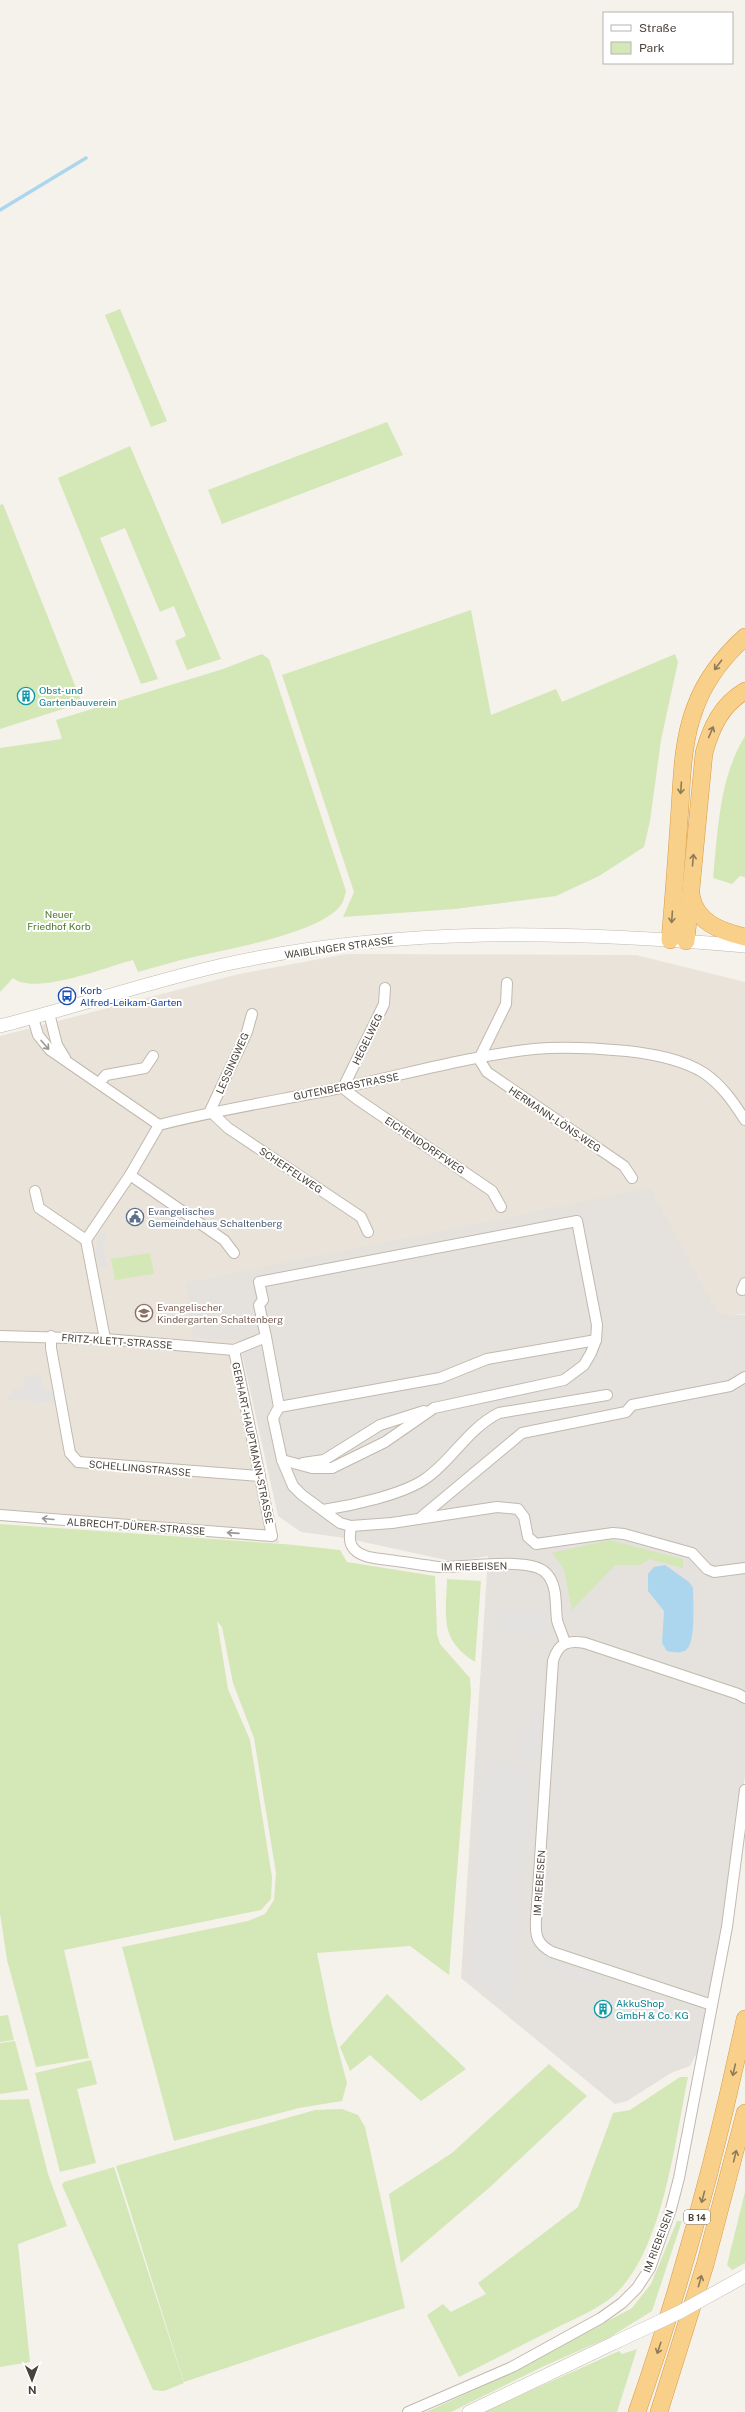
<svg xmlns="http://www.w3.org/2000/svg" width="745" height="2412" viewBox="0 0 745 2412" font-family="'Public Sans',sans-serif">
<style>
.residential{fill:#e9e3da}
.industrial{fill:#e5e1dd}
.green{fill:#d4e7b7}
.parking{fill:#e4e2e0}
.water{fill:#acd6ee}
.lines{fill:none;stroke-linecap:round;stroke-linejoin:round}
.stream{stroke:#acd6ee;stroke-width:3.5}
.minor-casing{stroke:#c1b9ae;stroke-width:12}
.tertiary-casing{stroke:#c1b9ae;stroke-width:14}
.trunk-casing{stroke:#d89a43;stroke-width:18}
.minor{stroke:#fff;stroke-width:10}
.tertiary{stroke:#fff;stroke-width:13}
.trunk{stroke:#f9d08a;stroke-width:17}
.tertiary-bridge-casing{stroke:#c1b9ae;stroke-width:14;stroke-linecap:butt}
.tertiary-bridge{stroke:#fff;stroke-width:13}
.oneway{stroke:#8f7b59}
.oneway2{stroke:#9b9792}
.labels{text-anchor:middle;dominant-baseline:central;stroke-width:4;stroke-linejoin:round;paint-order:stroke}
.shield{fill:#fff;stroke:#807b74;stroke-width:1}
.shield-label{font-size:9px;font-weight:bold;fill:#494239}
.culture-label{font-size:10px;fill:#0d838f;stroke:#fff;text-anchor:start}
.park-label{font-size:10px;fill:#4f7a2e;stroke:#fff}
.street-label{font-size:10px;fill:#494239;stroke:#fff}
.transit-label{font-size:10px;fill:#164399;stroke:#fff;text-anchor:start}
.service-label{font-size:10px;fill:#4e5e75;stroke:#fff;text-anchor:start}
.education-label{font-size:10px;fill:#785e54;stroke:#fff;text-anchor:start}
</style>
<rect width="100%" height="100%" fill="#f5f2ec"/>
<path class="residential" d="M346,954L636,955L745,982V1314L239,1341L279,1543L0,1521V1036L239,974Z"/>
<path class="industrial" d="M650,1188L718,1314L745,1315V1776L707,2033L690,2066L671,2073L627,2101L615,2104L461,1978L488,1556L455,1562L345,1538L301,1532L278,1516L239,1341L193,1337L186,1283Z"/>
<g class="green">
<path d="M120,309L167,421L151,427L105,315Z"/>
<path d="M387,422L403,455L222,524L208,490Z"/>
<path d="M130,446L221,659L187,670L175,641L186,636L174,606L160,612L125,528L100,538L158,679L141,684L58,478Z"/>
<path d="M3,504L82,703L0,729V505Z"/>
<path d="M471,610L491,715L556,689L562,702L675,654L678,662L661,740L650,821L644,847L599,876L556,896L455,909L343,917L354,892L282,675Z"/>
<path d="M262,654L269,659L346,891C345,895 344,901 341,905C321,933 228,949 194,957C175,961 157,967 138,972L133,960C105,967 36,996 13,978L0,992V748L62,739L56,720L223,669Z"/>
<path d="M745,736V877L740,876L732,884L713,878C718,831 719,778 745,736Z"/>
<path d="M150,1253L154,1274L115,1280L111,1259Z"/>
<path d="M0,1524L284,1544L340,1550L347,1562L435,1576L437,1634L440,1644L470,1678L471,1693L449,1975L410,1946L317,1953L331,2022L347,2083L342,2101L299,2108L174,2141L122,1947L248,1921L265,1914L274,1900L276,1873L254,1738L233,1683L222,1627L217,1621L228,1689L250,1740L272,1877L271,1899L261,1910L64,1950L89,2058L36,2067L7,1960L0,1913Z"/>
<path d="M609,1540L683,1559V1568L649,1559L640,1565H615L572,1610L564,1569L552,1553Z"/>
<path d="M447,1579L481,1581L475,1662C439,1639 446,1617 447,1579Z"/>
<path d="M387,1994L466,2069L421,2101L370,2055L350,2071L340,2047Z"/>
<path d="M8,2015L14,2040L0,2042V2016Z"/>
<path d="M15,2041L28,2090L0,2094V2043Z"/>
<path d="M91,2060L97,2084L77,2089L96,2163L60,2172L35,2073Z"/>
<path d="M549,2064L587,2096L489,2188L401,2263L389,2194L452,2153Z"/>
<path d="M680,2077H688C675,2140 663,2254 612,2297C596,2310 574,2319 556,2328C524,2344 491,2361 459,2377L427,2315L443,2304L451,2312L486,2294L478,2283L578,2207L613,2113L630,2110Z"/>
<path d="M29,2099L48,2174L67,2226L18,2244L30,2362L0,2367V2100Z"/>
<path d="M342,2109L358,2115L365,2127L405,2308L184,2382L116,2166L315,2110Z"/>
<path d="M114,2167L184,2383L164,2391L153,2390L62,2185L64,2182Z"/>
<path d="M745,2192V2263L732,2270L727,2265Z"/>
<path d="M677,2221H682L652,2311L610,2337L542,2367L451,2412H426L507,2375L632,2308L651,2284Z"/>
<path d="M637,2349L617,2412H483L619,2351L622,2354Z"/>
</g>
<g class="parking">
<path d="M100,1233L106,1234L103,1251L108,1267L100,1268L95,1250Z"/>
<path d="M41,1374L44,1390H54L56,1402L6,1400L14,1392L8,1388L24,1389L23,1377Z"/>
<path d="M499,1608L548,1612L546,1636L498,1632Z"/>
<path d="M532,1708H542L538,1761L519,1759L521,1725L531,1726Z"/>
<path d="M484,1762L520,1765L522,1772H530L513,2001L499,2000L470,1976Z"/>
<path d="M546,1959L600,1977L597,1985L543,1967Z"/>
<path d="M694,2035L702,2036L698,2054L691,2053Z"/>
</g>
<path class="water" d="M665,1565L689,1582L693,1588C693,1601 696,1643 686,1650C680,1654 673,1652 667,1651L662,1643L664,1611L648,1591V1574L654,1567Z"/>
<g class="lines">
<path class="stream" d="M0,210L86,158"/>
<defs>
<g id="minor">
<path d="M507,983L506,1004L479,1059L487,1072L624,1166L632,1178"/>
<path d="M385,988L384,1004L343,1088L357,1099L492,1191L501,1207"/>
<path d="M49,1013L57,1045L65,1058"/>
<path d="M252,1014L247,1032L210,1111L228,1128L361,1217L368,1232"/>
<path d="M33,1018L38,1035L50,1050L159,1125"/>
<path d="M99,1083L106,1075L145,1068L153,1056"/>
<path d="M130,1175L224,1240L234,1253"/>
<path d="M35,1191L39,1208L86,1240"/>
<path d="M742,1290L745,1283"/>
<path d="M0,1336L105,1339L234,1350L266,1337L279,1407L273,1418L282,1460L293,1486L302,1495L340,1523L351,1526L392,1523L497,1507L518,1509L524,1517L528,1537L536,1544L613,1533L624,1534L692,1553L707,1569L714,1572L745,1568"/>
<path d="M51,1336V1348L70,1453L78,1462L260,1476"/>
<path d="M266,1337L259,1305L263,1300L259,1282L577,1221L597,1325L596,1340L487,1359L440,1378L279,1407"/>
<path d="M105,1339L86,1240L130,1175L159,1125C220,1109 282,1100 345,1087C407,1074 470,1056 534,1049C565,1046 596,1048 627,1051C653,1054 682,1059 704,1073C722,1085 734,1103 745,1120"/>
<path d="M282,1460L312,1468H332L385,1442L434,1408L564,1380L584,1365L591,1353L596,1340"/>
<path d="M303,1463L324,1460L380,1425L424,1411"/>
<path d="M323,1510C350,1506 402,1495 425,1479C452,1461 467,1429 499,1413L607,1395"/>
<path d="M0,1515L272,1536L234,1350"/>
<path d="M420,1518L522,1433L626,1412L632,1405L730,1386L745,1377"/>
<path d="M351,1526C350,1535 348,1542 354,1549C362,1558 377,1558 388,1560C405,1562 422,1565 439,1567C463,1568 531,1556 546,1573C558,1585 555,1605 557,1620C559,1628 563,1635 565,1643"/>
<path d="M712,2005L552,1952C537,1944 535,1936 536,1920L553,1661C558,1643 568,1640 585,1643L738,1694L745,1698"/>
<path d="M408,2412L512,2367L601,2318L622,2303L637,2288L650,2268L671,2209L679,2178L727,1927L745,1790"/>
</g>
<g id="tertiary">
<path d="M0,1026C76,1007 151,981 227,964C401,926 569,931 745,946"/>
<path d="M469,2412L616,2342"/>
</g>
<g id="trunk">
<path d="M691,895C696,923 721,931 745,937"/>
<path d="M670,940C674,895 677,851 680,807C682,774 683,739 695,708C705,680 723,657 745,637"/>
<path d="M686,941L704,753C711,728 721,705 745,691"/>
<path d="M637,2412C682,2283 717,2152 745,2019"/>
<path d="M659,2412L705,2265L745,2113"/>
</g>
</defs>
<use href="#minor" class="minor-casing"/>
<use href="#tertiary" class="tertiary-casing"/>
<use href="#trunk" class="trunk-casing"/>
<use href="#minor" class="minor"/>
<use href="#tertiary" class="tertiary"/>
<use href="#trunk" class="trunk"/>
<defs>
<path id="tertiary-bridge" d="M616,2342L680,2312L745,2276"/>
</defs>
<use href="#tertiary-bridge" class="tertiary-bridge-casing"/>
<use href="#tertiary-bridge" class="tertiary-bridge"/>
</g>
<defs><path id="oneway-shaft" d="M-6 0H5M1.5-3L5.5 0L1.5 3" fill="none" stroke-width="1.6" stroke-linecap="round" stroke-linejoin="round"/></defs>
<g class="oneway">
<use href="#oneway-shaft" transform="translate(718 665) rotate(127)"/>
<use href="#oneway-shaft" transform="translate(711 732) rotate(-67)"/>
<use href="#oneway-shaft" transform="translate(681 788) rotate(94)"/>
<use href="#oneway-shaft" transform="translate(693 860) rotate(-85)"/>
<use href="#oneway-shaft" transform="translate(672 917) rotate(94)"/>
<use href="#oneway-shaft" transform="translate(734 2070) rotate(103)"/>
<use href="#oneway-shaft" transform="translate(735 2156) rotate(-76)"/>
<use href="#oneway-shaft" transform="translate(703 2197) rotate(105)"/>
<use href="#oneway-shaft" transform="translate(700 2281) rotate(-74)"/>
<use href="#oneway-shaft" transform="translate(659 2348) rotate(108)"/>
</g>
<g class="oneway2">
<use href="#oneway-shaft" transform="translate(45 1045) rotate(49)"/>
<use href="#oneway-shaft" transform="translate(48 1519) rotate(-175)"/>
<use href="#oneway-shaft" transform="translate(233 1533) rotate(-176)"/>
</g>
<defs>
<symbol id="building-ring" viewBox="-11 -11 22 22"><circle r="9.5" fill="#fff" stroke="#0f9aa8" stroke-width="1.5"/><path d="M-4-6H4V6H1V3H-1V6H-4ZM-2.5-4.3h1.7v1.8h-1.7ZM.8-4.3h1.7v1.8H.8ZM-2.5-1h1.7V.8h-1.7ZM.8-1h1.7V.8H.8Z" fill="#0f9aa8"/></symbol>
<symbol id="bus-ring" viewBox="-11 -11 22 22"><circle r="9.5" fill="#fff" stroke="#1a4fb4" stroke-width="1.5"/><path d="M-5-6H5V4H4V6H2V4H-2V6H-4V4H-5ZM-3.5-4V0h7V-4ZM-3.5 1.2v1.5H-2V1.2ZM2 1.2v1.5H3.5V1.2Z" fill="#1a4fb4"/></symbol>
<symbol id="civic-ring" viewBox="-11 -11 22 22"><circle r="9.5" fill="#fff" stroke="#5c6f8a" stroke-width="1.5"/><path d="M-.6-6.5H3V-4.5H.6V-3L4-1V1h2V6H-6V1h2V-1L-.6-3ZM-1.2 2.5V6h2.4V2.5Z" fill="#5c6f8a"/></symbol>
<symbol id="school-ring" viewBox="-11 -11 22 22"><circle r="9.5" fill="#fff" stroke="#8d6e63" stroke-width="1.5"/><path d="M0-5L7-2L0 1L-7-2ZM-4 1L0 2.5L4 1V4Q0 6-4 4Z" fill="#8d6e63"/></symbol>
</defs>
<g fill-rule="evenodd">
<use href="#building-ring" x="16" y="686" width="20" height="20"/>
<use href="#bus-ring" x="57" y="986" width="20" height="20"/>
<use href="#civic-ring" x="125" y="1207" width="20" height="20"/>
<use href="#school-ring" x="134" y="1303" width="20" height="20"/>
<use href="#building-ring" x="593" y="1999" width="20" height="20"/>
</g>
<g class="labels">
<rect class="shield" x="684" y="2210" width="26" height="14" rx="3"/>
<g class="shield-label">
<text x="697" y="2217">B 14</text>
</g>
<g class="culture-label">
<text x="39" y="690">Obst- und<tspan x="39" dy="12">Gartenbauverein</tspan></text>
<text x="616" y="2003">AkkuShop<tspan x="616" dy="12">GmbH &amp; Co. KG</tspan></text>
</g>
<g class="park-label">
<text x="59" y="914">Neuer<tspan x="59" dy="12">Friedhof Korb</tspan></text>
</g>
<g class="street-label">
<text transform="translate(339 947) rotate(-8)">WAIBLINGER STRASSE</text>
<text transform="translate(367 1039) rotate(-64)">HEGELWEG</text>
<text transform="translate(232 1063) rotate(-66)">LESSINGWEG</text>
<text transform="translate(346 1086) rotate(-11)">GUTENBERGSTRASSE</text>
<text transform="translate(555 1119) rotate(34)">HERMANN-LÖNS-WEG</text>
<text transform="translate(425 1145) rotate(34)">EICHENDORFFWEG</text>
<text transform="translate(291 1170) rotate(34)">SCHEFFELWEG</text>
<text transform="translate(117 1341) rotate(4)">FRITZ-KLETT-STRASSE</text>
<text transform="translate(253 1443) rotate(78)">GERHART-HAUPTMANN-STRASSE</text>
<text transform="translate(140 1468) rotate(5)">SCHELLINGSTRASSE</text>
<text transform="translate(136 1526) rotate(4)">ALBRECHT-DÜRER-STRASSE</text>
<text transform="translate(474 1566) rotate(-1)">IM RIEBEISEN</text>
<text transform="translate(539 1883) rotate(-86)">IM RIEBEISEN</text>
<text transform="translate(658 2241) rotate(-69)">IM RIEBEISEN</text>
</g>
<g class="transit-label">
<text x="80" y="990">Korb<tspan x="80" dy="12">Alfred-Leikam-Garten</tspan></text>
</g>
<g class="service-label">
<text x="148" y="1211">Evangelisches<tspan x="148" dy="12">Gemeindehaus Schaltenberg</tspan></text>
</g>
<g class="education-label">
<text x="157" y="1307">Evangelischer<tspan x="157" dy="12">Kindergarten Schaltenberg</tspan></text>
</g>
</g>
<rect x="603" y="12" width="130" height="52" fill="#ffffff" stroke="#b6b3b0"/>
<rect x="611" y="25" width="20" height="6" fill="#ffffff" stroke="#b6b3b0"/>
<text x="639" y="32" font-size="12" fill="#494239">Straße</text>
<rect x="611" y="42" width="20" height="12" fill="#d4e7b7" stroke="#b6b3b0"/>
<text x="639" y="52" font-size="12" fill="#494239">Park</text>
<g transform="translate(32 2380) rotate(179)" stroke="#ffffff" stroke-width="3" paint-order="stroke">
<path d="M0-3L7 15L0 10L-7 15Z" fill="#494239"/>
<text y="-6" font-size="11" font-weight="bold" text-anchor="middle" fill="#494239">N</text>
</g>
</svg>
